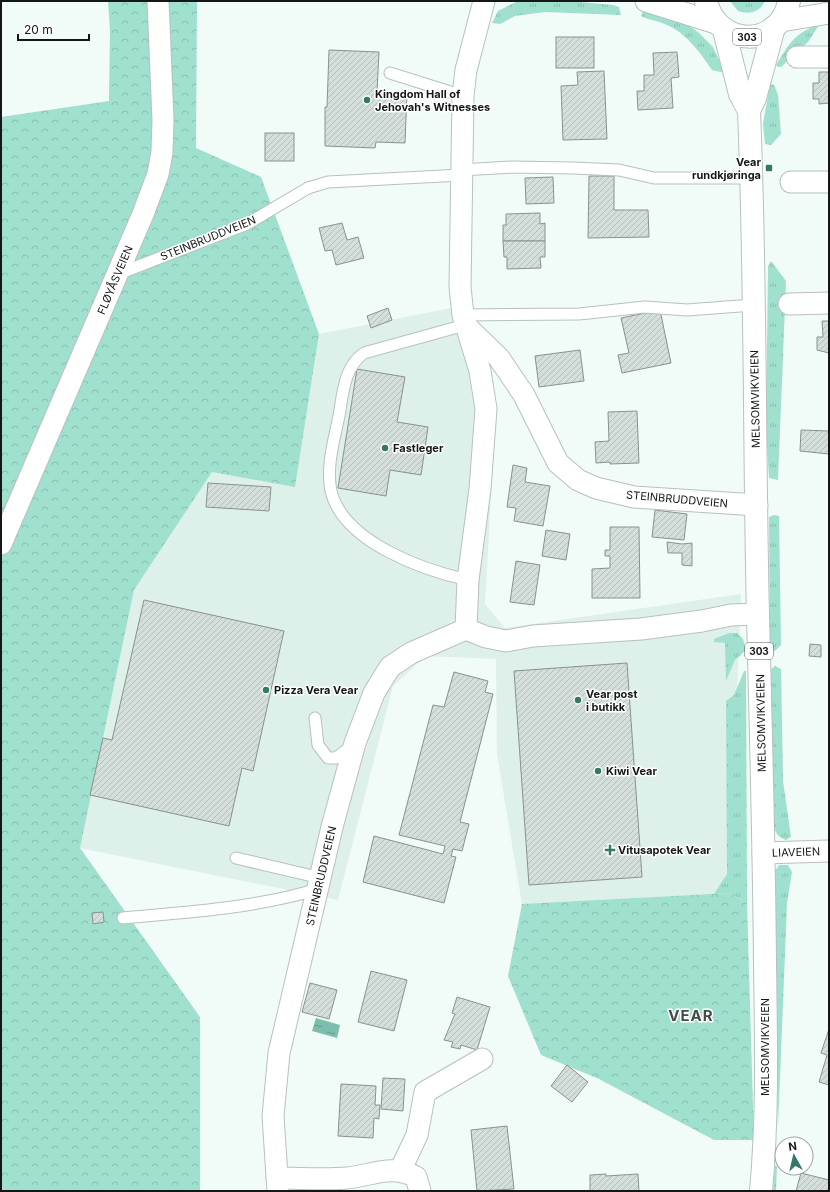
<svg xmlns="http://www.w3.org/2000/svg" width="830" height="1192" viewBox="0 0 830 1192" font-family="Inter,sans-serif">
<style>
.built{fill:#ddf0ea}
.grass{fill:url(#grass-tufts)}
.forest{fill:url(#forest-crowns)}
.water{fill:url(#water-ripples)}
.building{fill:url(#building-hatch);stroke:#899290}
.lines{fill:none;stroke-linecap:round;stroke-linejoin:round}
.service-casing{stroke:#b7c1be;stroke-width:13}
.minor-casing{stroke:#b7c1be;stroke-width:23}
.primary-casing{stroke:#b7c1be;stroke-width:24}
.service{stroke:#fff;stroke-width:11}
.minor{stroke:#fff;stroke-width:21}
.primary{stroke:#fff;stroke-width:22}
.poi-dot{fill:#367868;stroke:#fff;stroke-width:1.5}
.labels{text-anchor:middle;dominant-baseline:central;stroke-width:3;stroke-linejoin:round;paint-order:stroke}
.shield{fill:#fff;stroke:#5a5d5c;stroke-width:1}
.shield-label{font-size:10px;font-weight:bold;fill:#141716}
.poi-label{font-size:11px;font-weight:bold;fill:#141716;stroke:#fff;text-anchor:start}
.street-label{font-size:11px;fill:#141716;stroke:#fff}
.district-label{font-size:15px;font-weight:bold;letter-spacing:1px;fill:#434c49;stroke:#fff}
</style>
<defs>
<pattern id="grass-tufts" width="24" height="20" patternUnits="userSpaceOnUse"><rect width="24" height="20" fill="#9fe0cf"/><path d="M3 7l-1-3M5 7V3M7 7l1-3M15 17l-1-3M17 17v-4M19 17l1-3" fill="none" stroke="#88bfb1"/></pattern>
<pattern id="forest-crowns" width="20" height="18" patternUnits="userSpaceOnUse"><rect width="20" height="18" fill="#9fe0cf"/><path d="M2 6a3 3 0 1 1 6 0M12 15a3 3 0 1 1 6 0" fill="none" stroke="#88bfb1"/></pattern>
<pattern id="water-ripples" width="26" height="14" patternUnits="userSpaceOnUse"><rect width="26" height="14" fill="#7cbead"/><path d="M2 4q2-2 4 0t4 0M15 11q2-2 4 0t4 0" fill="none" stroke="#64998c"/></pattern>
<pattern id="building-hatch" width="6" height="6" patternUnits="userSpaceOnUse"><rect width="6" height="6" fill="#d4dedb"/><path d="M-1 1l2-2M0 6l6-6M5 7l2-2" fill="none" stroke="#b5bebb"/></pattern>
</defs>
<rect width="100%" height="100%" fill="#f1fbf8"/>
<path class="built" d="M472,304L496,407L485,604L505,628L741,594L729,893L522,904L497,754L496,659L426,656L393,686L338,900L80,848L134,590L212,472L295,486L319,334Z"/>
<g class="grass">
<path d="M518,1H569L613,5L619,7L621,15L545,12L515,16L500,24L492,23L498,11Z"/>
<path d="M730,1H765C760,12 749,15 738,11Z"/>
<path d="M643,11L682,20L699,33L713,47L725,73L712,70C699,51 685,31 662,23C655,20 648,20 641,16Z"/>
<path d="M819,25L808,42L781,67H778L776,65C789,44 795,32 819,25Z"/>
<path d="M770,84L774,85L778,95L781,134L771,145L765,144L763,124Z"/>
<path d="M771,261L786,281L778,480L769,478L766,429L768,266Z"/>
<path d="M774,515L779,516L781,645L775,651L772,649L770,646L769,517Z"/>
<path d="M729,633H737L743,639L746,650L735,660L726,681L725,643L714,642V639Z"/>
<path d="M775,666L781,669L783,781L791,837L786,840C777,837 775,832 773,823L771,669Z"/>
<path d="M744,671H746L747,903L729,893L714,894L727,874L726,701L734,695Z"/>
<path d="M779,865H788L792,872L787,903L778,1127L775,871Z"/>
<path d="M775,1166H777L776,1191H773Z"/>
</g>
<g class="forest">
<path d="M108,1H197L196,148L261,177L319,334L295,487L212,472L134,590L80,848L200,1017V1191H1V117L109,101L110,31Z"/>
<path d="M729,893L747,903L754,1140H714L599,1079L541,1055L508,976L522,904Z"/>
</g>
<path class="water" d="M316,1018L340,1025L337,1038L312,1031Z"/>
<g class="building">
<rect x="556" y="37" width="38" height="31"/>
<path d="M329,50L379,52L377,92L407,93L405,143L376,142L375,148L325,146V107H327Z"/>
<path d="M677,52L679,77L671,78L673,108L638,110L637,91H644V75H654L653,53Z"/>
<path d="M604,71L607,139L563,140L561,86L578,85L577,72Z"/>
<path d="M819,72H829V103L819,104V99H813V83H819Z"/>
<rect x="265" y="133" width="29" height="28"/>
<path d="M589,176H614V210H648L649,237L588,238Z"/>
<path d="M553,177L554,203L526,204L525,178Z"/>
<path d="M540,213V224L545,223V241H503V225H506V214Z"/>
<path d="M342,223L347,240L358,237L364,258L336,265L332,250L325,251L319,228Z"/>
<path d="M503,241H545V257H540L541,268L507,269V257H504Z"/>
<path d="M388,308L392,320L371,328L367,316Z"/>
<path d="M660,310L671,363L622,373L618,355L629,353L621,318Z"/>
<path d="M822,321H829V353L817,350V337H823Z"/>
<path d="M580,350L584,381L539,387L535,356Z"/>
<path d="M357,369L405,377L397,422L428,427L421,475L390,470L386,496L338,488Z"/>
<path d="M637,411L639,463L610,464V462L596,463L595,442L609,441L608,412Z"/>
<path d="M801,430L829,431V454L800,451Z"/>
<path d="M513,465L527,468L525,482L550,486L543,526L514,521L516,508L507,507Z"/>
<path d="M208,483L271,487L269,511L206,507Z"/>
<path d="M655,510L687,514L684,540L652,537Z"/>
<path d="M610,527H639L640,598H592V569L610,568V556H605V550H610Z"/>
<path d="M546,530L570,534L566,560L542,556Z"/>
<path d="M667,542L682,544L692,543V566L682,565V553H668Z"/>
<path d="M516,561L540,565L534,605L510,602Z"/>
<path d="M144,600L284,631L253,771L242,768L229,826L90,795L103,738L112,740Z"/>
<path d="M810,644L821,645V657L809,656Z"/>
<path d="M627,663L642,877L529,885L514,671Z"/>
<path d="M454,672L488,681L485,692L493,694L460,822L469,824L462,851L453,849L451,856L456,857L444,903L363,882L374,836L443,854L445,846L399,835L433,705L444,707Z"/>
<path d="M103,912L104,922L93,924L92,913Z"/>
<path d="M371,971L407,980L394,1031L358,1022Z"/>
<path d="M310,983L337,990L329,1019L302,1012Z"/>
<path d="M457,997L490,1007L477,1050L461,1045L460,1049L451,1047L453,1042L444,1040L455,1014L452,1013Z"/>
<path d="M829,1029V1085L819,1082L827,1055L821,1053Z"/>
<path d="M567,1065L588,1082L572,1102L551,1086Z"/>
<path d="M383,1078L405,1079L403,1111L381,1109Z"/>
<path d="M341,1084L376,1086L375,1105H380L379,1119L374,1118L373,1138L338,1136Z"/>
<path d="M507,1126L514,1189L477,1191L471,1130Z"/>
<path d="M801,1173L829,1180V1191H796Z"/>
<path d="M606,1174V1176L638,1174L639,1191H590V1175Z"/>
</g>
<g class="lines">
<defs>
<g id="service">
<path d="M390,73L463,96"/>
<path d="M461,170L512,167L573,168L619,170L654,178H752"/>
<path d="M118,274L247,224L308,188L328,182L461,175"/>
<path d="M463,315L579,314L645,307L687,310L753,305"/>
<path d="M465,325L364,353C344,367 343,393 339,416C334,440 326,467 331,491C343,542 423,570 468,580"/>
<path d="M315,718L318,745L328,758H336L352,746"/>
<path d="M236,858L321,878"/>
<path d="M123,918C188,912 256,908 318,889"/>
</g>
<g id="minor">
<path d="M646,1L716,23"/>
<path d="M781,21L829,13"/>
<path d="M797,57H829"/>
<path d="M791,182H829"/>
<path d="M789,304L829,303"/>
<path d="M467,327L499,358L524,395L558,463L578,480L596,488L634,497L757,505"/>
<path d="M1,544L143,214L158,174L162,152L163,120L158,1"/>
<path d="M466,629L486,637L506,641L533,636L641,629L702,621L731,615L758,614"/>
<path d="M763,853L829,851"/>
<path d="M400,1171L417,1135L425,1092L482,1059"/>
<path d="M277,1178C300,1178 324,1180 347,1178C373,1175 392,1164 416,1177L420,1191"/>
<path d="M278,1191L273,1116L279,1053L332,827L355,743L374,693L390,667L411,653L466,629L468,580L480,489L486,409L480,371L463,315L460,287L463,96L466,70L484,1"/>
</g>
<g id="primary">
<path d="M706,1C717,48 780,49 789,1"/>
<path d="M724,30L740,94L749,111"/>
<path d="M761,1191C768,1115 766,1039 765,963C764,847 761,732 758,616C754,448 756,279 749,111L755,98L774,27"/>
</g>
</defs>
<use href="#service" class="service-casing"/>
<use href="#minor" class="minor-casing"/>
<use href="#primary" class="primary-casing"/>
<use href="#service" class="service"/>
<use href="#minor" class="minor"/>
<use href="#primary" class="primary"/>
</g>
<g class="poi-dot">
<circle cx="367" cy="100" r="4"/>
<rect x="765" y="164" width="8" height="8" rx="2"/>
<circle cx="385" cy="448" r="4"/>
<circle cx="266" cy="690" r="4"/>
<circle cx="578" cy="700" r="4"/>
<circle cx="598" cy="771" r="4"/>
<path d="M608 844h4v4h4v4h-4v4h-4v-4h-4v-4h4z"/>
</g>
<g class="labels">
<g class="shield">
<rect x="733" y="29" width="28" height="16" rx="3"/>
<rect x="745" y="643" width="28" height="16" rx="3"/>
</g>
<g class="shield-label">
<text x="747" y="37">303</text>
<text x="759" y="651">303</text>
</g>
<g class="poi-label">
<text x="375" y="94">Kingdom Hall of<tspan x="375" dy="13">Jehovah's Witnesses</tspan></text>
<text x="761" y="162" text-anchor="end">Vear<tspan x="761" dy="13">rundkjøringa</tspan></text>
<text x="393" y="448">Fastleger</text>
<text x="274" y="690">Pizza Vera Vear</text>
<text x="586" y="694">Vear post<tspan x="586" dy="13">i butikk</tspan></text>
<text x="606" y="771">Kiwi Vear</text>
<text x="618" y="850">Vitusapotek Vear</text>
</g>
<g class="street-label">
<text transform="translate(208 238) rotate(-22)">STEINBRUDDVEIEN</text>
<text transform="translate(115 280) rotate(-67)">FLØYÅSVEIEN</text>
<text transform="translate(755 399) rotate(-91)">MELSOMVIKVEIEN</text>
<text transform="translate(677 499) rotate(5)">STEINBRUDDVEIEN</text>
<text transform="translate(761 723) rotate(-91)">MELSOMVIKVEIEN</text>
<text transform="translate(796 852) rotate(-2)">LIAVEIEN</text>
<text transform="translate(321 876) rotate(-77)">STEINBRUDDVEIEN</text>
<text transform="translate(765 1047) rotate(-90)">MELSOMVIKVEIEN</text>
</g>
<g class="district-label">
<text x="691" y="1015">VEAR</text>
</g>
</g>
<rect width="830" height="1192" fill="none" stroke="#141716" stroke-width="4"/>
<g transform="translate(794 1156) rotate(352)"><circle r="19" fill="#ffffff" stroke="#a1a2a2"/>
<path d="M0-3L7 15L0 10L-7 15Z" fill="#367868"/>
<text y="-6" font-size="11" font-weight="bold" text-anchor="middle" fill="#141716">N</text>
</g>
<path d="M18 34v6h71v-6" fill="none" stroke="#141716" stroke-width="2"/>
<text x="24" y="34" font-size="12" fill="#141716" stroke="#ffffff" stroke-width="3" paint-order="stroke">20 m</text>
</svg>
